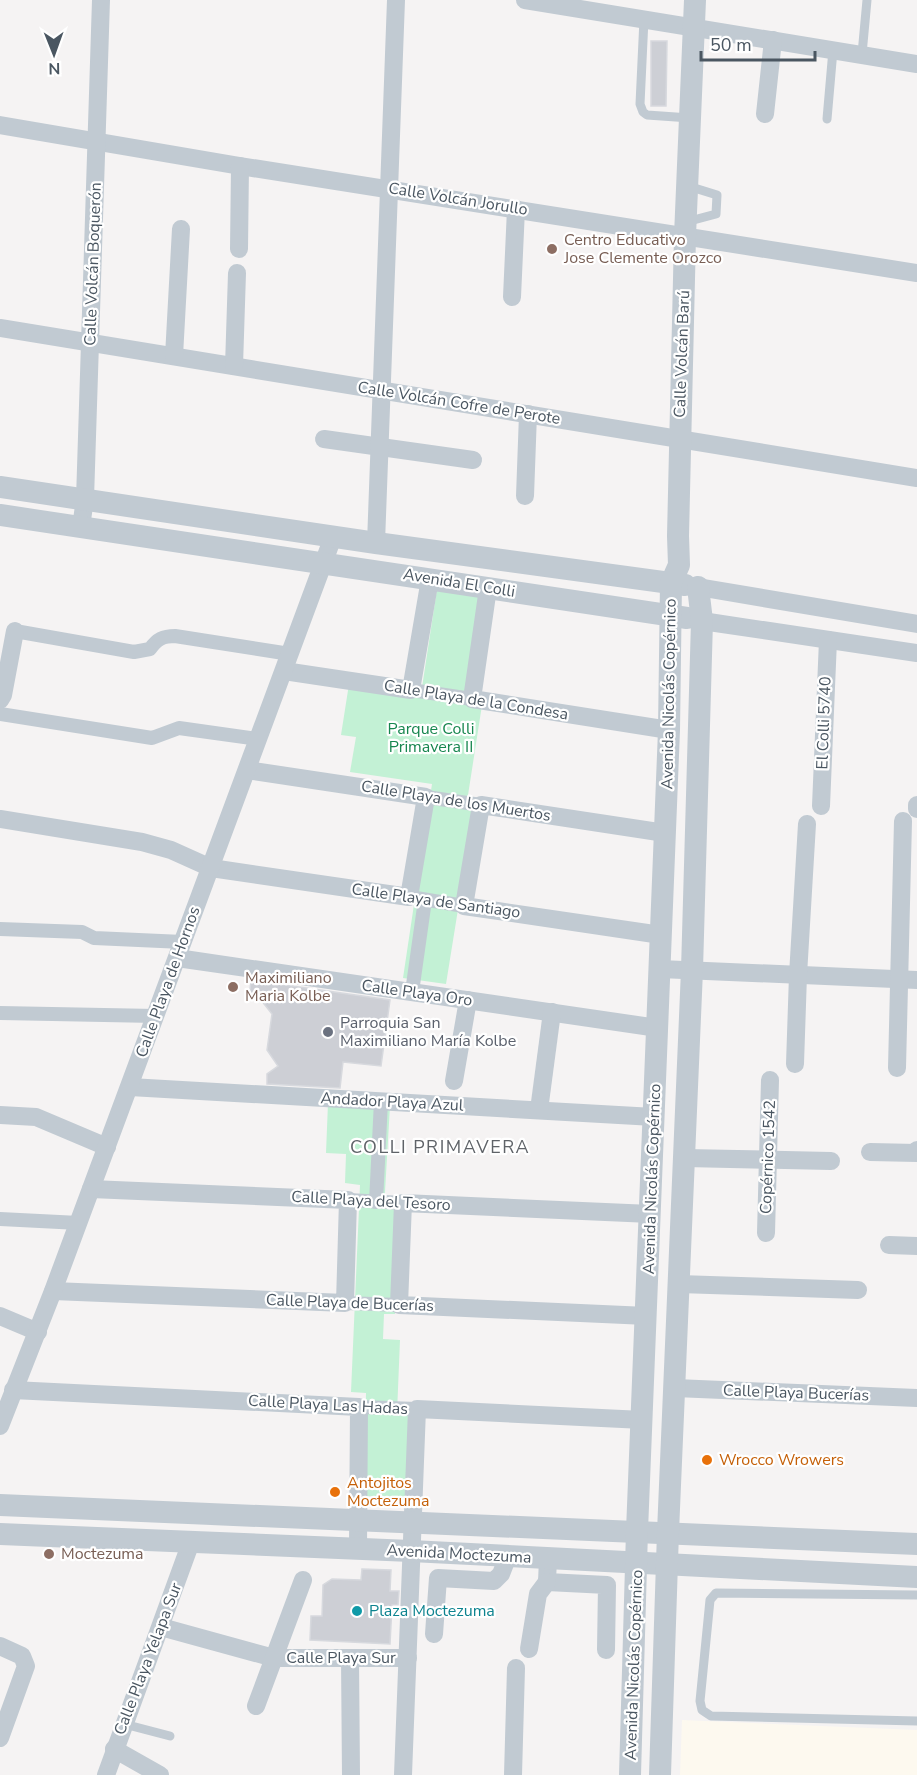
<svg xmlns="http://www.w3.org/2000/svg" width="917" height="1775" viewBox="0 0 917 1775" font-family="'Nunito Sans',sans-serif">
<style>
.commercial{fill:#fdf9ef}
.green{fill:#c3f1d5}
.building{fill:#cdcfd5;stroke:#d7d9de;stroke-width:1.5}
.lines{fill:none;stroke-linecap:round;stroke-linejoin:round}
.service{stroke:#c1cad2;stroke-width:9}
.pedestrian{stroke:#c1cad2;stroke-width:14}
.minor{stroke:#c1cad2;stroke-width:18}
.tertiary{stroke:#c1cad2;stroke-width:22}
.education-dot{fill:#8d6e63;stroke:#fff;stroke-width:2}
.worship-dot{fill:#6b7280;stroke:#fff;stroke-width:2}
.food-dot{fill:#e8710a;stroke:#fff;stroke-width:2}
.culture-dot{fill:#0f9aa8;stroke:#fff;stroke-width:2}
.labels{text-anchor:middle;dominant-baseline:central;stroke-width:4.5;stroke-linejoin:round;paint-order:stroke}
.street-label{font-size:16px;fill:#4a5661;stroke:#fff}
.education-label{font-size:16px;fill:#785e54;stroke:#fff;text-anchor:start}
.park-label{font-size:16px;fill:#17864f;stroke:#fff}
.worship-label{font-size:16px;fill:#5b616d;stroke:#fff;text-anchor:start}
.food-label{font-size:16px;fill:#c56008;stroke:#fff;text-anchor:start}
.culture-label{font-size:16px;fill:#0d838f;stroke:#fff;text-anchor:start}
.neighbourhood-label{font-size:18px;letter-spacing:1.5px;fill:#5f6368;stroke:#fff}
</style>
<rect width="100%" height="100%" fill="#f5f3f3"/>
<path class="commercial" d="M682,1720L917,1730V1775H680Z"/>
<g class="green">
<path d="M437,589L481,596L482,705L466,808L474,810L446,984L403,978L432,784L350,772L356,737L341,735L349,684L421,694Z"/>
<path d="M328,1103L390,1106L384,1209L400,1210L395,1314H384L383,1339L400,1340L397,1413L410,1414L406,1498L364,1496L366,1393L351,1392L360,1185L345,1183L346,1154L326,1153Z"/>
</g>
<g class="building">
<path d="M651,41H667L666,106H651Z"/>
<path d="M251,980L390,1000L381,1066L343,1062L340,1088L267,1084V1074L278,1066L267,1050L272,1014L261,1000L249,999Z"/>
<path d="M362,1569L391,1570L390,1591H399L398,1605H392L390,1644L310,1640L311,1616H322L323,1585L332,1579L361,1580Z"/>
</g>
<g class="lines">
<g class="service">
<path d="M644,19L640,104L643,112L647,115L690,118"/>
<path d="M862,54L867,0"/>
<path d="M827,119L833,50"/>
<path d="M686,222L716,214L717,195L688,186"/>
<path d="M917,1595L716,1593L710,1600L700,1701L702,1710L711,1716L917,1721"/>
<path d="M124,1724L170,1736"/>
</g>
<g class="pedestrian">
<path d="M15,631L134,652L150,649C157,639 163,636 175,636L290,654"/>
<path d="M411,690L472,699"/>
<path d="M0,714L152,738L179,728L258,739"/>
<path d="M426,797L481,805"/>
<path d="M416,898L464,906"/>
<path d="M0,929L82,932L94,938L183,942"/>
<path d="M412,992L425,900"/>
<path d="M0,1013L156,1016"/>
<path d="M348,1200L403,1203"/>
<path d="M376,1202L381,1101"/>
<path d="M0,1219L79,1223"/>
<path d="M345,1303L399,1305"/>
<path d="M359,1407L417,1409"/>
</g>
<g class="minor">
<path d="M525,0L917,64"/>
<path d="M765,114L773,40"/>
<path d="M0,125L240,166L917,273"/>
<path d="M239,249L240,166"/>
<path d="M512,297L516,209"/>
<path d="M0,328L917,478"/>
<path d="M174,356L181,229"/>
<path d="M234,366L237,273"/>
<path d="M324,439L473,460"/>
<path d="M525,496L528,414"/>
<path d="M81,527L85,499L101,0"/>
<path d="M376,543L396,0"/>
<path d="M698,587L917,624"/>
<path d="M488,588L472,699L669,730"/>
<path d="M702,621L917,653"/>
<path d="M284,671L411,690L430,579"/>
<path d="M0,700L3,695L15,631"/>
<path d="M821,806L828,640"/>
<path d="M917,809V805"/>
<path d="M0,819L142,842L171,850L211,868L409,897L426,797L247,770"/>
<path d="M661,935L464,906L481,805L665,833"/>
<path d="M177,958L658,1028"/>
<path d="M660,969L917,980"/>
<path d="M795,1064L798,975L807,824"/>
<path d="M897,1068L903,821"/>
<path d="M454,1081L468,1000"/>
<path d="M130,1087L654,1117"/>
<path d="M539,1110L552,1012"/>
<path d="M0,1115L36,1117L107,1147"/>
<path d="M870,1152L917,1153V1150"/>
<path d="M685,1158L831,1161"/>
<path d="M766,1233L770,1080"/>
<path d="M889,1245L917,1246"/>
<path d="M679,1284L858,1290"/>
<path d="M53,1291L345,1303L348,1200L91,1189"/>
<path d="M0,1316L38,1332"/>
<path d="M647,1316L399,1305L403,1203L651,1214"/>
<path d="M675,1388L917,1398"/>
<path d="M13,1390L359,1407L358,1549"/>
<path d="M0,1426L53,1291L333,537"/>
<path d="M548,1558L547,1582L607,1585L606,1650"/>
<path d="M161,1627L274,1658H408"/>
<path d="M434,1634L438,1578L494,1581L501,1574L508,1556"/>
<path d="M0,1646L22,1656L26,1666L0,1738"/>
<path d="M529,1649L538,1594L547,1582"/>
<path d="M350,1658L351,1775"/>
<path d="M256,1706L303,1580"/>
<path d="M114,1749L160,1775"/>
<path d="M106,1775L191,1542"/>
<path d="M403,1775L417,1409L643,1420"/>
<path d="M513,1775L516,1668"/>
</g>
<g class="tertiary">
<path d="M0,487L376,543L685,585"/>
<path d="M0,515L687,618"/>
<path d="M0,1505L917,1544"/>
<path d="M0,1534L411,1551L917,1577"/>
<path d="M630,1775L637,1531L669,730L671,583L679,565L678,536L685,236L695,0"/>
<path d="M660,1775L668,1532L692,970L702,621L698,587"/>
</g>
</g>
<g class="education-dot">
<circle cx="552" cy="249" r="6"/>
<circle cx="233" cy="987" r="6"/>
<circle cx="49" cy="1554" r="6"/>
</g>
<circle class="worship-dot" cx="328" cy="1032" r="6"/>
<g class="food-dot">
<circle cx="707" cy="1460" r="6"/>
<circle cx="335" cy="1492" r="6"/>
</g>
<circle class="culture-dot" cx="357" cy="1611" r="6"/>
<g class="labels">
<g class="street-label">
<text transform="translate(458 199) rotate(9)">Calle Volcán Jorullo</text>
<text transform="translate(93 264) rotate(-88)">Calle Volcán Boquerón</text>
<text transform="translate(682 354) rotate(-88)">Calle Volcán Barú</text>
<text transform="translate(459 403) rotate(9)">Calle Volcán Cofre de Perote</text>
<text transform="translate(459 583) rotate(9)">Avenida El Colli</text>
<text transform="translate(669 694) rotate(-89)">Avenida Nicolás Copérnico</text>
<text transform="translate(476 700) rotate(9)">Calle Playa de la Condesa</text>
<text transform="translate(824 723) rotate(-88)">El Colli 5740</text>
<text transform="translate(456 801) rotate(9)">Calle Playa de los Muertos</text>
<text transform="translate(436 901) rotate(8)">Calle Playa de Santiago</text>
<text transform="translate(168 982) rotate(-70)">Calle Playa de Hornos</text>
<text transform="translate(417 993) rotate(8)">Calle Playa Oro</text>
<text transform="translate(392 1102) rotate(3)">Andador Playa Azul</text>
<text transform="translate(768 1157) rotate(-88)">Copérnico 1542</text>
<text transform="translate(652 1179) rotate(-88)">Avenida Nicolás Copérnico</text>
<text transform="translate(371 1201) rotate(3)">Calle Playa del Tesoro</text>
<text transform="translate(350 1303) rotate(2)">Calle Playa de Bucerías</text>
<text transform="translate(796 1393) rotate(2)">Calle Playa Bucerías</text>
<text transform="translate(328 1405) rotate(3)">Calle Playa Las Hadas</text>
<text transform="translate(459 1554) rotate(3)">Avenida Moctezuma</text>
<text x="341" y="1658">Calle Playa Sur</text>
<text transform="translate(148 1659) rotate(-69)">Calle Playa Yelapa Sur</text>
<text transform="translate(634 1665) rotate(-88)">Avenida Nicolás Copérnico</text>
</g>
<g class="education-label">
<text x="564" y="240">Centro Educativo<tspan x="564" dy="18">Jose Clemente Orozco</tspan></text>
<text x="245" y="978">Maximiliano<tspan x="245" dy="18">Maria Kolbe</tspan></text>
<text x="61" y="1554">Moctezuma</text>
</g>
<g class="park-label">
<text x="431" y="729">Parque Colli<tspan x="431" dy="18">Primavera II</tspan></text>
</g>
<g class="worship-label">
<text x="340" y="1023">Parroquia San<tspan x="340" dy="18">Maximiliano María Kolbe</tspan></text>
</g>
<g class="food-label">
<text x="719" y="1460">Wrocco Wrowers</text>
<text x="347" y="1483">Antojitos<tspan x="347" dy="18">Moctezuma</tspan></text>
</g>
<g class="culture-label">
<text x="369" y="1611">Plaza Moctezuma</text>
</g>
<g class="neighbourhood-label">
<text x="440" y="1147">COLLI PRIMAVERA</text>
</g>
</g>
<g transform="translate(54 54) rotate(179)" stroke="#ffffff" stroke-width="4.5" paint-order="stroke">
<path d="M0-4.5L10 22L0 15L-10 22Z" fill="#4a5661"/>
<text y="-9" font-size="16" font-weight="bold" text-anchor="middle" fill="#4a5661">N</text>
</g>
<path d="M701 51v9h114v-9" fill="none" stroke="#4a5661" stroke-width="3"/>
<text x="710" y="51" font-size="18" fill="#4a5661" stroke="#ffffff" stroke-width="4.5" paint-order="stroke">50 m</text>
</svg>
